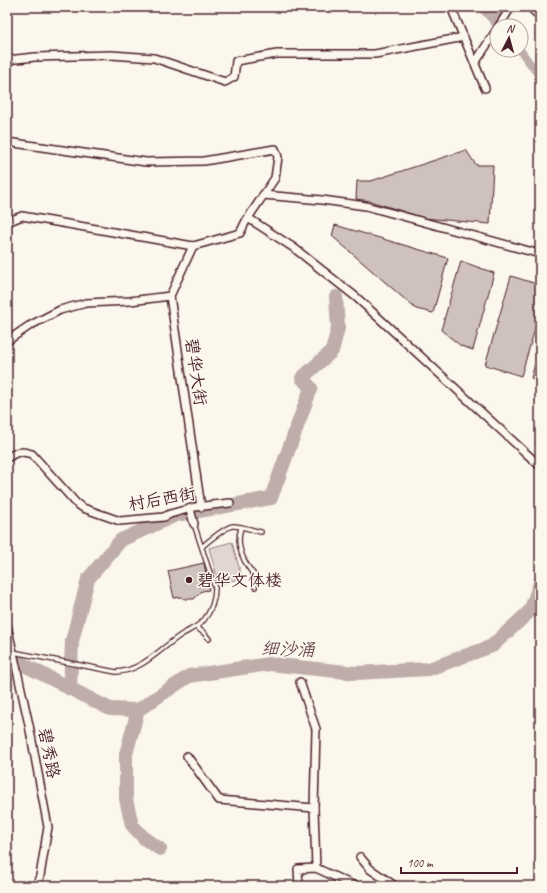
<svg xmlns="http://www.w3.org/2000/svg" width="547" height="893" viewBox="0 0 547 893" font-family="Caveat,'LXGW WenKai TC',sans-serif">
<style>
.green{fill:#e2d7d0;stroke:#967b7e}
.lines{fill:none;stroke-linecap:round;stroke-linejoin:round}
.canal{stroke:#bfadaa;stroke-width:8}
.river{stroke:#bfadaa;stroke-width:14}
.building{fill:#cfc2bc;stroke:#4a1f2b}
.service-casing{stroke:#4a1f2b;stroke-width:6}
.minor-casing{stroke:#4a1f2b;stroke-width:10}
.service{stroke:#fbf7ec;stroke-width:3.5}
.minor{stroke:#fbf7ec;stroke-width:7}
.poi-dot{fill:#4a1f2b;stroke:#fbf7ec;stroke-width:1.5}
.labels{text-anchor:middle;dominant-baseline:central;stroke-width:3;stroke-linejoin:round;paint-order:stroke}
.street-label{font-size:17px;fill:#4a1f2b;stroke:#fbf7ec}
.poi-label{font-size:17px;fill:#4a1f2b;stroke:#fbf7ec;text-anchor:start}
.water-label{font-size:18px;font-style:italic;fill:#6d4a51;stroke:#fbf7ec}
</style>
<rect width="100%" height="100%" fill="#fbf7ec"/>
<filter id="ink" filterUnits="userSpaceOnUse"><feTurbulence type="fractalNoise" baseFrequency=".025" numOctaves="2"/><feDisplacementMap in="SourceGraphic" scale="8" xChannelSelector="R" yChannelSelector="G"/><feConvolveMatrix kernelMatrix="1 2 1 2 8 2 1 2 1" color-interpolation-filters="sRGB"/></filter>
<g filter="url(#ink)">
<path class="green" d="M232,542L242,578L219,584L209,548Z"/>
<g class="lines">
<path class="canal" d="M520,50L540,77"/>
<g class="river">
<path d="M485,7L502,26"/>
<path d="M7,656L110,709L138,710"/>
<path d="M70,689L72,641L88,579L121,540L176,515L271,498L311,388L302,378L332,351L338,328L336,297"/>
<path d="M160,849L145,839L132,825L126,799V754L138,710L189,676L269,664L356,673L429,669L492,646L530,611L540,583"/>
</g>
</g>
<g class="building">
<path d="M466,150L476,165H493L490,224L424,218L370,201L356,199L357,181H371Z"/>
<path d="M335,225L448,258L433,313L416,309L332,236Z"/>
<path d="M461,261L494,273L473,350L461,346L441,330Z"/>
<path d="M511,276L540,285V312L521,376L485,365Z"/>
<path d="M540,346V381L531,378Z"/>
<path d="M204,563L209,590L202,591L194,599H185L181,597L174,598L168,571Z"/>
</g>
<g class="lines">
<defs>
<g id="service">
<path d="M241,528C235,546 244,564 256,577L255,587"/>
<path d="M202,547C207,542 227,526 233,526C242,526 252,530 261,532"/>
<path d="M196,627L204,633L209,639"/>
<path d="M13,652L116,672C142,671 161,648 181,635C189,630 198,627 204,620C211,611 215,599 215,588L194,524"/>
</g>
<g id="minor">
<path d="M451,7L485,88"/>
<path d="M530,7L540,17"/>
<path d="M499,26L511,7"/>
<path d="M7,60L35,57L111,55L154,58L225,82L234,77L236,61L277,54H375L464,37"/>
<path d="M475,63L497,29"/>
<path d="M7,142L146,162L204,161L275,149L278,157L275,178L246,221L240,233L193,246L22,216L7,222"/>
<path d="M263,195L322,200L366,206L540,254"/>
<path d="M248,218L294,248L356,297L540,466"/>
<path d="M193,246L170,296L201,507"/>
<path d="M7,341L29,326L60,310L86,303L130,301L170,296"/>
<path d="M7,457H9C17,451 22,451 32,454L76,503L83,508L120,521L164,517L170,514L195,507L230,503"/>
<path d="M190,509L194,524"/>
<path d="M7,625L29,725L48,827L40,876L36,886"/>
<path d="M300,682L316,729L314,808L316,868"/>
<path d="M187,756L219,800L314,808"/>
<path d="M360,857L370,869L395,886"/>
<path d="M299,886L298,869L316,868L355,886"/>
</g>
</defs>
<use href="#service" class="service-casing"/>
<use href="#minor" class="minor-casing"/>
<use href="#service" class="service"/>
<use href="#minor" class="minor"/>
</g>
</g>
<circle class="poi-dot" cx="189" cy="580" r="4"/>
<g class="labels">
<g class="street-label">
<text transform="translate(196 372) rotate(82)">碧华大街</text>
<text transform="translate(162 499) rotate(-10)">村后西街</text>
<text transform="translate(49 753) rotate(79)">碧秀路</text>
</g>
<g class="poi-label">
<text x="197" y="580">碧华文体楼</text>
</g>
<g class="water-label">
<text transform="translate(288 649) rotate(2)">细沙涌</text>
</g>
</g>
<rect width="547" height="893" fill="none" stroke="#fbf7ec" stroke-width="24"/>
<rect x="12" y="12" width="523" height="869" fill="none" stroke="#4a1f2b" stroke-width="1.5" filter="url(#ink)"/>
<g transform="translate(509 38) rotate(6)"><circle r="19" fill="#fbf7ec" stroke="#b4a19f"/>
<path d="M0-3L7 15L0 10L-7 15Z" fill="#4a1f2b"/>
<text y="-6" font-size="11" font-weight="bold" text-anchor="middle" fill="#4a1f2b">N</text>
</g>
<path d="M401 867v6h116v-6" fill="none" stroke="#4a1f2b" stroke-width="2"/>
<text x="407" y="867" font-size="12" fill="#4a1f2b" stroke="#fbf7ec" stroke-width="3" paint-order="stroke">100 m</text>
</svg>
